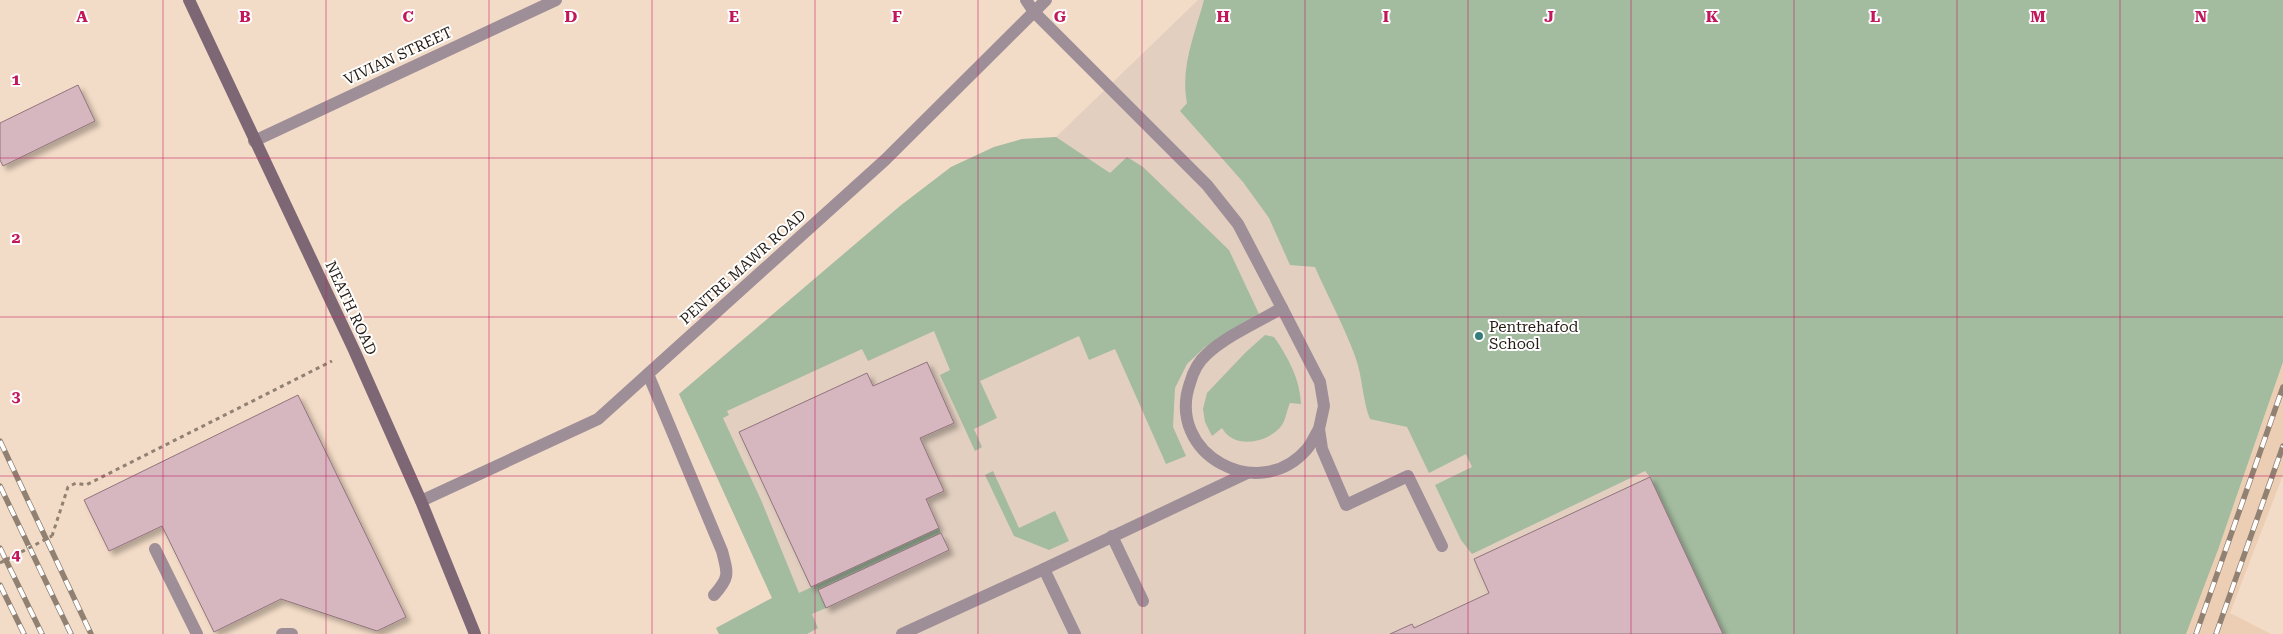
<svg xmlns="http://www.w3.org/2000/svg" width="2283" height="634" viewBox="0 0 2283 634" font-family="'Roboto Serif',serif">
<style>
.built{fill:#ebceb4}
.education{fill:#e2cfc0}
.green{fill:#a3bb9f}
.building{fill:#d6b7c0;stroke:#91747d;filter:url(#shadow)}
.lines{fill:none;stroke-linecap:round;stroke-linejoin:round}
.path{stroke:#908172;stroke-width:3;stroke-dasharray:4 4;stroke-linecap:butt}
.service{stroke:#9e8e98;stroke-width:12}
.minor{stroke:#9e8e98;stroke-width:12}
.tertiary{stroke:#9e8e98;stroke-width:12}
.secondary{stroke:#7e6775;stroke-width:12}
.rail-casing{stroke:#918173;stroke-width:5.5}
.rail{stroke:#fff;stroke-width:4;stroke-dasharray:11;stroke-linecap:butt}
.path-bridge{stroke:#908172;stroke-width:3;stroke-dasharray:4 4;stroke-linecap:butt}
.grid{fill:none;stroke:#c2185b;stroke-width:1;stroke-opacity:0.55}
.poi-dot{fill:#357d79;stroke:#fff;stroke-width:2}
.labels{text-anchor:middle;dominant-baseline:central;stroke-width:4;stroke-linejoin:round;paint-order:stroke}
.street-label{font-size:15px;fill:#251d15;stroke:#fff}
.poi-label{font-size:15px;fill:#251d15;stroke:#fff;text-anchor:start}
.grid-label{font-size:16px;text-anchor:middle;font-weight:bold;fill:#c2185b;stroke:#fff;stroke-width:4;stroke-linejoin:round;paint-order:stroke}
</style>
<defs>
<filter id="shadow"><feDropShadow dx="4.5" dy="4.5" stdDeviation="2.5" flood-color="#0004"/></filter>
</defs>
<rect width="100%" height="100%" fill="#f3dcc7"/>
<path class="built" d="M2283,362V475L2230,613L2271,634H2097L2219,547Z"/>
<path class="education" d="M1198,0H2283L2097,634H719L716,628L772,598L679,394L900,206L951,167L994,147L1022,139L1056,137Z"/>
<g class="green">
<path d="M1204,0H2283V362L2219,547L2186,634H1723L1650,477L1645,471L1472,554L1461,540L1435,485L1472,467L1466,454L1429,473L1407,427L1370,419C1362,399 1363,377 1355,356C1344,326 1328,297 1315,267L1290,265L1269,218L1243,182L1180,111L1187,103C1180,67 1195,34 1204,0Z"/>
<path d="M1056,137L1110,173L1127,157L1143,167L1229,250L1259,314L1205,347L1187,364L1175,388L1173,427L1186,456L1166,464L1115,349L1089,360L1079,336L980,381L997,418L974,429L982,447L975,451L940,375L950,370L934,331L868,361L862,349L727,411L729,415L723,418L761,500L799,593L939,528L941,533L819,590L826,608L812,614L818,628L807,634H719L716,628L772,598L679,394L900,206L951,167L994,147L1022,139Z"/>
<path d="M1265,335L1274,337C1288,357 1300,379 1301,404L1290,403C1287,409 1286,419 1282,425C1269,443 1234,450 1222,428L1212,436L1205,422L1203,409L1207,393L1246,352Z"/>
<path d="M993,471L1019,528L1055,511L1069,541L1049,550L1014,536L985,475Z"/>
</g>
<g class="building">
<path d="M78,85L95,121L3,166L0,160V123Z"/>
<path d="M927,362L954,423L920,438L944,491L926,499L939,528L811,587L739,432L867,373L873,386Z"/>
<path d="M298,395L406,617L377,631L281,599L214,632L162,526L109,551L84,500Z"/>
<path d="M1650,477L1723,634H1390L1412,624L1414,628L1489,593L1474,559Z"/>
<path d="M941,533L949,550L826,608L818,590Z"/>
</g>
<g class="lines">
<path class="path" d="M52,536L68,487L76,483L86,485L332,361"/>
<g class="service">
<path d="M1034,12L1207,185L1238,224L1282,308"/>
<path d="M648,374L722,551C728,574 730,577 714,595"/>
<path d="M1319,429C1315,435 1312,443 1307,449C1259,505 1165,454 1190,383C1193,372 1199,361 1207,354C1228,335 1258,322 1282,308L1320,382L1324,406L1319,429L1322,449L1346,505L1408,476L1442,546"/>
<path d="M1112,536L1143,601"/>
<path d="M155,549L197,634"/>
<path d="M282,634H292"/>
<path d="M902,634L1044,569"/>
<path d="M1075,634L1044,569L1247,473"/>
</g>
<g class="minor">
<path d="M1026,0L1034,12"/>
<path d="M254,141L556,0"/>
</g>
<path class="tertiary" d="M421,501L598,419L885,160L1046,0"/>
<path class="secondary" d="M189,0L354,350L421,501L475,634"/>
<defs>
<g id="rail">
<path d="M0,441L91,634"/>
<path d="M0,486L71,634"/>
<path d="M0,548L42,634"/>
<path d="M0,585L24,634"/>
<path d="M2196,634L2283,387"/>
<path d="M2216,634L2283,446"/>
</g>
</defs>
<use href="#rail" class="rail-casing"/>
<use href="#rail" class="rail"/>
<path class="path-bridge" d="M0,563L52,536"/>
</g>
<path class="grid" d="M163,0V634M326,0V634M489,0V634M652,0V634M815,0V634M978,0V634M1142,0V634M1305,0V634M1468,0V634M1631,0V634M1794,0V634M1957,0V634M2120,0V634M0,158H2283M0,317H2283M0,476H2283"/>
<circle class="poi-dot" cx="1479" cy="336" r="5"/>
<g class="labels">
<g class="street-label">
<text transform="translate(398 56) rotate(-25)">VIVIAN STREET</text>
<text transform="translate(743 267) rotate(-42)">PENTRE MAWR ROAD</text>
<text transform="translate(351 308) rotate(65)">NEATH ROAD</text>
</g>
<g class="poi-label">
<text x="1489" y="327">Pentrehafod<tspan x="1489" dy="17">School</tspan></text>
</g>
</g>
<g class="grid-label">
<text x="82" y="22">A</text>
<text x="245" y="22">B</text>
<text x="408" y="22">C</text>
<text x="571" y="22">D</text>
<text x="734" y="22">E</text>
<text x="897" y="22">F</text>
<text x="1060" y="22">G</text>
<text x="1223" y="22">H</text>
<text x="1386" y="22">I</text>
<text x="1549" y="22">J</text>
<text x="1712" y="22">K</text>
<text x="1875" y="22">L</text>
<text x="2038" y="22">M</text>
<text x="2201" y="22">N</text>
<text x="16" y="85">1</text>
<text x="16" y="243">2</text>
<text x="16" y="402">3</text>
<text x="16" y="560">4</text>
</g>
</svg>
